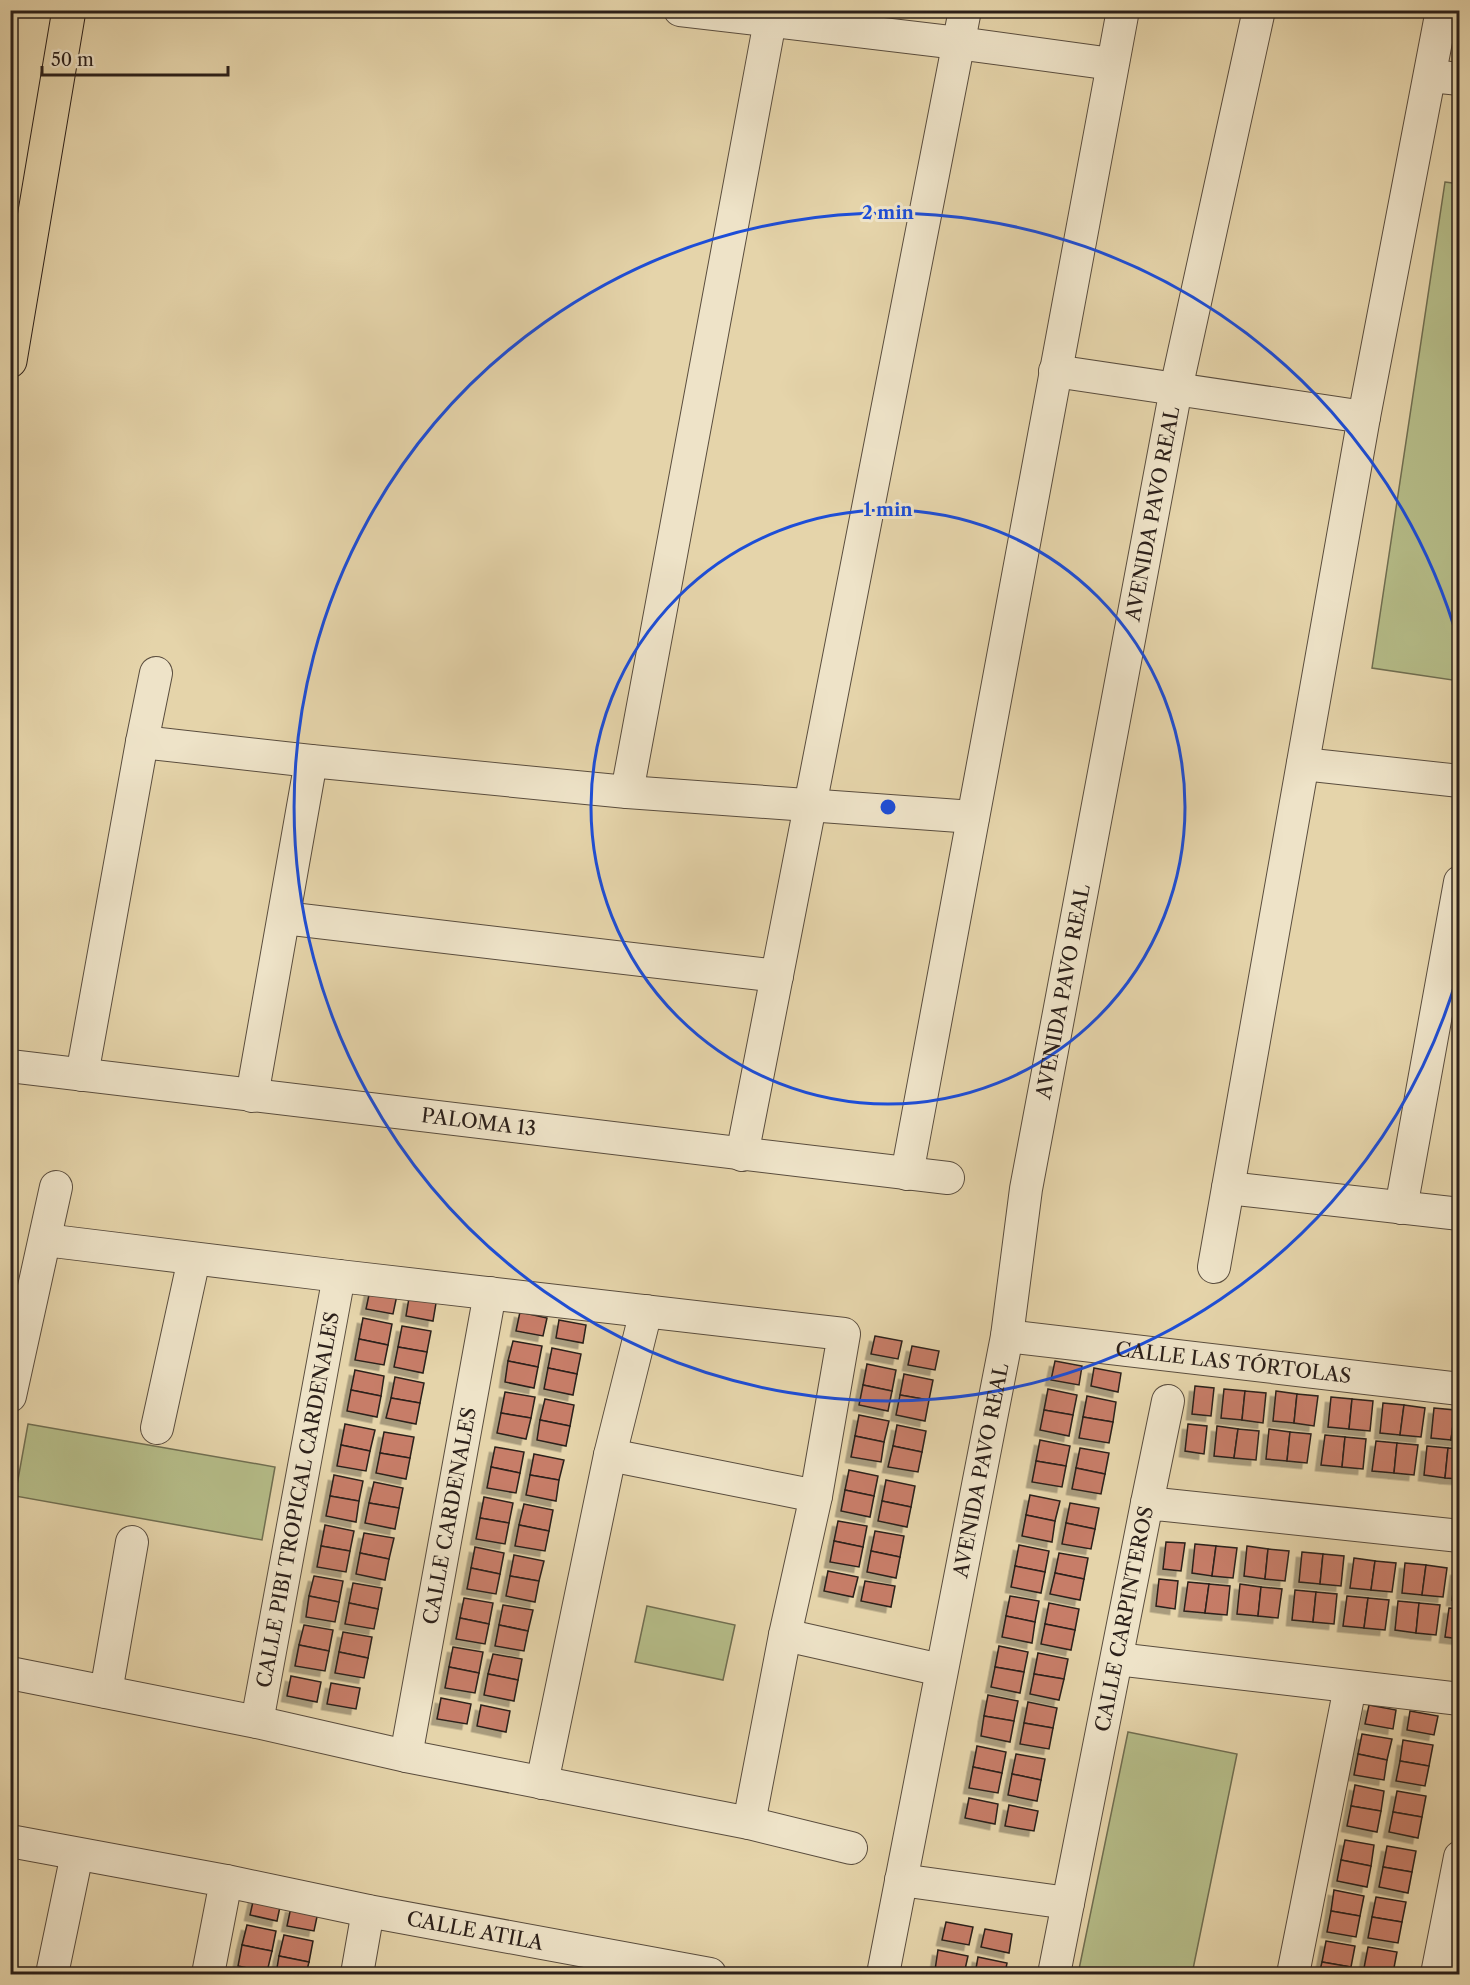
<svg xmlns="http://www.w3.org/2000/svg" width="1470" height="1985" viewBox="0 0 1470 1985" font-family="'Libre Caslon Text',serif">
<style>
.green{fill:#b5bc88;stroke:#706e51;stroke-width:1.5}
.building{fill:#c77d68;stroke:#2c201a;stroke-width:1.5;filter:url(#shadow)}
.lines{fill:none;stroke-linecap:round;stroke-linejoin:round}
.minor-casing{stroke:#5a4d3e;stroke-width:34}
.major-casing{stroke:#2c201a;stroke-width:35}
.minor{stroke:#eee3c8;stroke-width:32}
.major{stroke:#e5d4aa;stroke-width:33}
.ring{fill:none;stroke:#1d4ed8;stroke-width:3}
.labels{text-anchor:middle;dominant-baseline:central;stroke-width:6;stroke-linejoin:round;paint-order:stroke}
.street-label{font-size:20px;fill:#2c201a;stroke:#eee3c8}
.centre{fill:#1d4ed8;stroke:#eee3c8;stroke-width:3}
.ring-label{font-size:18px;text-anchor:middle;font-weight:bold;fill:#1d4ed8;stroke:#eee3c8;stroke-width:6;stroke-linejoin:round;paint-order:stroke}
</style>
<defs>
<filter id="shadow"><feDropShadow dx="-5.5" dy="5.5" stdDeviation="0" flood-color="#0004"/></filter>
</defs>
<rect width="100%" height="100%" fill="#e5d4aa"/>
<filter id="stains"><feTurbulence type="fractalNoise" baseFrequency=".00333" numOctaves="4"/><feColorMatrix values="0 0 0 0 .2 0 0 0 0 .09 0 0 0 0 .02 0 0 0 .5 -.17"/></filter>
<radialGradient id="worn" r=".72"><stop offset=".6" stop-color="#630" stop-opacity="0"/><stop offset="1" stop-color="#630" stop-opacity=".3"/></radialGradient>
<g class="green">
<path d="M1445,182L1460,184L1459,681L1372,668Z"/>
<path d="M28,1424L275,1467L262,1540L15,1496Z"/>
<path d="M647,1606L735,1625L723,1680L635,1662Z"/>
<path d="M1128,1732L1237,1754L1192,1974H1078Z"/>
</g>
<g class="building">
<path d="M370,1290L397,1295L393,1314L366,1309Z"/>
<path d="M409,1298L436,1303L433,1321L406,1316Z"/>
<path d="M520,1312L547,1318L543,1336L516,1331Z"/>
<path d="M363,1318L392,1324L388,1345L359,1339Z"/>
<path d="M559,1320L586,1325L583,1343L556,1338Z"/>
<path d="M402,1326L431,1331L427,1352L398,1347Z"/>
<path d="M875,1336L902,1341L898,1359L871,1354Z"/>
<path d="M359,1339L388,1345L384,1365L355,1360Z"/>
<path d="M513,1341L542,1346L538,1367L508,1361Z"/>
<path d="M912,1346L939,1351L935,1370L908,1365Z"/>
<path d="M398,1347L427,1352L423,1373L394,1367Z"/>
<path d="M552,1348L581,1354L577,1374L548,1368Z"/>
<path d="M508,1361L538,1367L534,1388L505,1382Z"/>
<path d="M1055,1361L1082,1366L1079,1385L1051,1380Z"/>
<path d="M867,1364L896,1370L892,1391L863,1385Z"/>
<path d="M548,1368L577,1374L573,1395L544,1389Z"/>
<path d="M1094,1368L1121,1373L1118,1392L1091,1386Z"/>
<path d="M355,1370L384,1376L381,1396L351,1390Z"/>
<path d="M904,1374L933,1380L929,1400L900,1395Z"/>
<path d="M395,1377L424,1383L420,1403L391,1398Z"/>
<path d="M863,1385L892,1391L888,1411L859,1405Z"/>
<path d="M1195,1386L1214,1388L1211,1416L1192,1414Z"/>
<path d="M1048,1389L1077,1395L1073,1415L1044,1410Z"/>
<path d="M1224,1389L1245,1391L1242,1420L1221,1418Z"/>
<path d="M351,1390L381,1396L377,1417L347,1411Z"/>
<path d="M1245,1391L1266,1393L1263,1423L1242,1420Z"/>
<path d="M1276,1391L1297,1394L1294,1423L1273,1421Z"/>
<path d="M505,1392L535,1397L531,1418L501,1413Z"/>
<path d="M1297,1394L1318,1396L1314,1426L1294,1423Z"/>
<path d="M900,1395L929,1400L925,1421L896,1415Z"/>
<path d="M1087,1396L1116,1402L1113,1422L1083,1417Z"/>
<path d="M1331,1397L1352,1399L1349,1429L1328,1427Z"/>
<path d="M391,1398L420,1403L416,1424L386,1418Z"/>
<path d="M545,1399L574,1405L570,1426L540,1420Z"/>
<path d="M1352,1399L1373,1401L1370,1431L1349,1429Z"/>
<path d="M1383,1403L1404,1405L1400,1435L1380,1433Z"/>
<path d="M1404,1405L1425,1408L1421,1437L1400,1435Z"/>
<path d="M1434,1408L1455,1410L1451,1440L1431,1438Z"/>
<path d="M1044,1410L1073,1415L1069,1436L1040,1430Z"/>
<path d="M1455,1410L1460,1411V1441L1451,1440Z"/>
<path d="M501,1413L531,1418L526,1439L497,1433Z"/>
<path d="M859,1415L889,1421L884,1442L855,1436Z"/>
<path d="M1083,1417L1113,1422L1109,1443L1079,1438Z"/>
<path d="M540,1420L570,1426L566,1446L537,1440Z"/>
<path d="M345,1424L375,1430L370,1451L341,1445Z"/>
<path d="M1188,1424L1207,1426L1204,1454L1185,1451Z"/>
<path d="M897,1425L926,1431L922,1452L893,1446Z"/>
<path d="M1217,1426L1238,1429L1234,1458L1214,1456Z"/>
<path d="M1238,1429L1259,1431L1256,1460L1234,1458Z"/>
<path d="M1269,1429L1290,1432L1287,1461L1266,1459Z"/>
<path d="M384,1432L414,1437L410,1458L380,1453Z"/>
<path d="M1290,1432L1311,1434L1307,1463L1287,1461Z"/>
<path d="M1325,1435L1345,1437L1342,1467L1321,1465Z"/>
<path d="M855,1436L884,1442L881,1462L851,1457Z"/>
<path d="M1345,1437L1366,1439L1363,1469L1342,1467Z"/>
<path d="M1040,1440L1070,1446L1066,1466L1036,1461Z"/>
<path d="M1376,1441L1397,1443L1394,1473L1372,1471Z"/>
<path d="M1397,1443L1418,1445L1414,1475L1394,1473Z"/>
<path d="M341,1445L370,1451L366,1471L337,1466Z"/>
<path d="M893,1446L922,1452L918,1472L888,1467Z"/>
<path d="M1427,1446L1448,1448L1445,1478L1424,1475Z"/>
<path d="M495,1447L524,1452L520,1473L491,1467Z"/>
<path d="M1080,1448L1109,1453L1105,1474L1076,1468Z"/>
<path d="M1448,1448L1460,1449V1479L1445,1478Z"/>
<path d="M380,1453L410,1458L406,1479L376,1473Z"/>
<path d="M534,1454L564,1460L559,1480L530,1475Z"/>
<path d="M1036,1461L1066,1466L1062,1487L1032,1482Z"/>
<path d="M491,1467L520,1473L516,1493L487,1488Z"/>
<path d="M1076,1468L1105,1474L1101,1494L1072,1489Z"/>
<path d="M849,1470L878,1476L874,1496L845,1490Z"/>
<path d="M334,1475L363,1481L359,1501L330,1496Z"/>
<path d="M530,1475L559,1480L556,1501L526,1495Z"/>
<path d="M886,1480L915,1486L911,1507L882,1501Z"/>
<path d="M374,1482L403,1488L399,1508L369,1503Z"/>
<path d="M845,1490L874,1496L870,1517L841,1511Z"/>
<path d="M1030,1495L1060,1501L1055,1521L1026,1515Z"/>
<path d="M330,1496L359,1501L356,1522L326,1516Z"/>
<path d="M484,1497L513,1503L509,1523L480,1518Z"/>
<path d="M882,1501L911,1507L907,1527L878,1521Z"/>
<path d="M369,1503L399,1508L395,1529L365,1523Z"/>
<path d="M1070,1503L1099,1508L1095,1529L1066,1523Z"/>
<path d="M524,1504L553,1510L549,1531L519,1525Z"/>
<path d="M1026,1515L1055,1521L1052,1542L1022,1536Z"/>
<path d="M480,1518L509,1523L505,1544L476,1539Z"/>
<path d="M838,1521L867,1526L863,1547L834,1541Z"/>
<path d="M1066,1523L1095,1529L1091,1549L1062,1544Z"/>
<path d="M325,1525L354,1531L350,1551L321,1546Z"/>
<path d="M519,1525L549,1531L545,1551L515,1546Z"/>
<path d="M875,1531L904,1536L900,1557L871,1551Z"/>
<path d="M364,1533L394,1538L389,1559L360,1553Z"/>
<path d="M834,1541L863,1547L859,1567L830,1562Z"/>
<path d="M1166,1542L1185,1543L1181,1571L1163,1569Z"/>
<path d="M1195,1544L1216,1546L1212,1576L1192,1573Z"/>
<path d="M1019,1545L1049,1551L1045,1572L1015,1566Z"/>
<path d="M321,1546L350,1551L346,1572L317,1567Z"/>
<path d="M1216,1546L1237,1548L1233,1578L1212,1576Z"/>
<path d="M1247,1546L1268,1549L1265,1579L1244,1576Z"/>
<path d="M475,1547L504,1553L500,1574L471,1568Z"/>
<path d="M1268,1549L1289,1551L1285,1581L1265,1579Z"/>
<path d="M871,1551L900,1557L896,1578L867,1572Z"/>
<path d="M1302,1552L1323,1554L1320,1584L1299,1582Z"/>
<path d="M360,1553L389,1559L385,1580L356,1574Z"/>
<path d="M1059,1553L1088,1558L1084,1579L1055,1573Z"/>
<path d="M1323,1554L1344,1556L1341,1586L1320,1584Z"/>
<path d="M514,1555L544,1561L539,1581L510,1576Z"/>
<path d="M1354,1558L1375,1561L1371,1590L1350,1588Z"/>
<path d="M1375,1561L1396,1563L1392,1592L1371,1590Z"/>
<path d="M1405,1563L1426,1565L1422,1595L1402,1593Z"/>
<path d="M1426,1565L1447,1568L1443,1597L1422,1595Z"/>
<path d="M1015,1566L1045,1572L1041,1593L1011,1587Z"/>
<path d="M471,1568L500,1574L496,1594L467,1589Z"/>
<path d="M1456,1570H1460V1600H1452Z"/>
<path d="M828,1571L858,1577L853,1597L824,1591Z"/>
<path d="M1055,1573L1084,1579L1080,1600L1050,1594Z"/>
<path d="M314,1576L343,1581L339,1602L309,1596Z"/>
<path d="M510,1576L539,1581L535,1602L506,1596Z"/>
<path d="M1159,1579L1178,1581L1175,1609L1156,1606Z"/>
<path d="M865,1581L895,1586L891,1607L861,1601Z"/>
<path d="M1188,1582L1209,1584L1205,1613L1184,1611Z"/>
<path d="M353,1583L382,1588L378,1609L349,1603Z"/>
<path d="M1209,1584L1230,1586L1227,1615L1205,1613Z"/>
<path d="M1240,1584L1261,1587L1258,1616L1237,1614Z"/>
<path d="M1261,1587L1282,1589L1278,1618L1258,1616Z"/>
<path d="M1295,1590L1316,1592L1313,1622L1292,1620Z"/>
<path d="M1316,1592L1337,1594L1334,1624L1313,1622Z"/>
<path d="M309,1596L339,1602L335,1622L306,1617Z"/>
<path d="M1010,1596L1039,1601L1035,1622L1006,1616Z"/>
<path d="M1347,1596L1368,1598L1364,1628L1343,1626Z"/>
<path d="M464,1598L493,1603L489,1624L460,1618Z"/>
<path d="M1368,1598L1389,1600L1385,1630L1364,1628Z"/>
<path d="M1398,1601L1419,1603L1416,1633L1395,1630Z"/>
<path d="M349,1603L378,1609L374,1629L345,1624Z"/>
<path d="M1049,1603L1079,1609L1075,1630L1045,1624Z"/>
<path d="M1419,1603L1440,1605L1436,1635L1416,1633Z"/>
<path d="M503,1605L533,1610L528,1631L499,1625Z"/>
<path d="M1449,1608L1460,1609V1639L1445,1637Z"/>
<path d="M1006,1616L1035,1622L1032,1643L1002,1637Z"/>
<path d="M460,1618L489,1624L485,1644L456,1639Z"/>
<path d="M1045,1624L1075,1630L1071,1650L1041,1644Z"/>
<path d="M304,1625L333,1630L329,1651L299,1645Z"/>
<path d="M499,1625L528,1631L524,1651L495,1646Z"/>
<path d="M343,1632L372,1637L368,1658L339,1652Z"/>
<path d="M299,1645L329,1651L325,1671L295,1666Z"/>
<path d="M999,1646L1028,1652L1024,1672L995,1667Z"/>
<path d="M453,1647L483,1652L479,1673L449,1667Z"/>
<path d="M339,1652L368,1658L364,1678L335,1673Z"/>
<path d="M1038,1653L1068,1659L1064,1679L1034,1674Z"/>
<path d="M493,1654L522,1659L518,1680L488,1674Z"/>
<path d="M449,1667L479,1673L475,1693L445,1688Z"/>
<path d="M995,1667L1024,1672L1020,1693L991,1687Z"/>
<path d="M488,1674L518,1680L514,1701L484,1695Z"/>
<path d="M1034,1674L1064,1679L1059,1700L1030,1694Z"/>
<path d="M291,1676L321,1682L317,1702L287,1696Z"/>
<path d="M331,1683L360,1688L356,1709L327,1704Z"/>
<path d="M988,1695L1018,1701L1014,1721L984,1716Z"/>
<path d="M441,1698L471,1704L467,1724L437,1719Z"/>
<path d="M1028,1702L1057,1708L1053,1728L1024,1723Z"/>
<path d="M481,1705L510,1711L506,1732L477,1726Z"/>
<path d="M1369,1705L1396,1710L1393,1729L1365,1724Z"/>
<path d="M1410,1711L1438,1716L1434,1735L1407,1730Z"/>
<path d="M984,1716L1014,1721L1010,1742L981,1736Z"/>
<path d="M1024,1723L1053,1728L1049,1749L1020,1744Z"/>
<path d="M1362,1734L1392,1739L1387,1760L1358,1754Z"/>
<path d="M1403,1740L1433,1745L1429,1766L1400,1761Z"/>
<path d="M977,1746L1006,1752L1002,1773L973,1767Z"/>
<path d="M1016,1754L1045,1759L1041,1780L1012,1774Z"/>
<path d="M1358,1754L1387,1760L1384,1780L1354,1775Z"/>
<path d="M1400,1761L1429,1766L1425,1786L1396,1781Z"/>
<path d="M973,1767L1002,1773L998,1793L969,1788Z"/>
<path d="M1012,1774L1041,1780L1037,1801L1008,1795Z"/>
<path d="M1355,1785L1384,1791L1381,1811L1351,1806Z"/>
<path d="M1397,1791L1426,1796L1422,1817L1393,1812Z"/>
<path d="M969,1798L998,1804L995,1824L965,1818Z"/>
<path d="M1009,1805L1038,1811L1034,1831L1005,1826Z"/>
<path d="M1351,1806L1381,1811L1377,1832L1347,1826Z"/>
<path d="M1393,1812L1422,1817L1418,1838L1389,1832Z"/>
<path d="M1345,1840L1374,1845L1371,1866L1341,1860Z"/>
<path d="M1387,1846L1416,1851L1412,1872L1383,1867Z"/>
<path d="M1341,1860L1371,1866L1367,1887L1337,1881Z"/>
<path d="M1383,1867L1412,1872L1408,1893L1379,1887Z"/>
<path d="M1334,1890L1364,1896L1360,1916L1331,1911Z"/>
<path d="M254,1897L281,1902L277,1921L250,1915Z"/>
<path d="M1376,1897L1406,1902L1402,1922L1372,1917Z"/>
<path d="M291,1907L318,1912L314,1931L287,1926Z"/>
<path d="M1331,1911L1360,1916L1356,1937L1327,1932Z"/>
<path d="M1372,1917L1402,1922L1398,1943L1368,1938Z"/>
<path d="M946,1922L973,1927L969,1945L942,1940Z"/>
<path d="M247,1925L276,1931L272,1951L242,1945Z"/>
<path d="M985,1929L1012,1934L1009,1953L981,1947Z"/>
<path d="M284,1935L313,1941L309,1962L279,1956Z"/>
<path d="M1326,1941L1355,1946L1351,1967L1322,1962Z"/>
<path d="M242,1945L272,1951L267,1972L238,1966Z"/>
<path d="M1368,1947L1397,1952L1393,1973L1364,1968Z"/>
<path d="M938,1950L968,1956L964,1974L935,1970Z"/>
<path d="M279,1956L309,1962L306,1974H276Z"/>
<path d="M978,1957L1007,1963L1005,1974H975Z"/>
<path d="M598,1961L625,1966L623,1974H595Z"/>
<path d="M1322,1962L1351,1967L1350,1974H1319Z"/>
<path d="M1364,1968L1393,1973V1974H1362Z"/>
</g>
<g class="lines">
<defs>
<g id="minor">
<path d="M680,10L958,43L1112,64"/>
<path d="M1430,76L1460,79"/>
<path d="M1055,371L1364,417"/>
<path d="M142,742L311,761L627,792L973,817"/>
<path d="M1303,764L1460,781"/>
<path d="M627,792L770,21"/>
<path d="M284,918L777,976"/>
<path id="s1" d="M10,1066L948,1178"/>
<path d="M82,1075L142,742L156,673"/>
<path d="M252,1096L311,761"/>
<path d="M742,1155L965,10"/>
<path d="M907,1174L1123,10"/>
<path d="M1228,1188L1460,1214"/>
<path d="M1401,1208L1460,882"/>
<path d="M45,1240L339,1276L844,1334L816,1496L785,1635L749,1823"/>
<path d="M1214,1267L1364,417L1442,10"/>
<path id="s2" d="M1007,1336L1460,1389"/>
<path d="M10,1396L56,1187"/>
<path d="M157,1428L194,1259"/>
<path d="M610,1455L816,1496"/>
<path d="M1147,1503L1168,1401"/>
<path d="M785,1635L941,1670"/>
<path d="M1117,1659L1460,1699"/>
<path d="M10,1673L257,1722L406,1756L749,1823L851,1848"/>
<path d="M106,1692L132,1542"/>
<path id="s3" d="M257,1722L339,1276"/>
<path id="s4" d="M406,1756L490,1293"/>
<path d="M542,1783L610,1455L646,1311"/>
<path d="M10,1841L226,1881L208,1974"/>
<path d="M901,1880L1068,1903"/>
<path id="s5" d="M226,1881L368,1911L710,1974"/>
<path d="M52,1974L77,1854"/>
<path d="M357,1974L368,1911"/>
<path id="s6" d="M883,1974L1007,1336L1026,1189L1176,389L1259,10"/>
<path id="s7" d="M1054,1974L1147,1503L1460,1536"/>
<path d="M1293,1974L1350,1687"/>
<path d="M1437,1974L1460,1857"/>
</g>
<path id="major" d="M10,361L69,10"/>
</defs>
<use href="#minor" class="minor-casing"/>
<use href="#major" class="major-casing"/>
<use href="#minor" class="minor"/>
<use href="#major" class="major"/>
</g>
<g class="ring">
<circle cx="888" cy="807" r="297"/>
<path d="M1459 971A594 594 0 1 1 1459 643"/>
</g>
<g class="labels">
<g class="street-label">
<text stroke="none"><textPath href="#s6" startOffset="1485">AVENIDA PAVO REAL</textPath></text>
<text stroke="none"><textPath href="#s6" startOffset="999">AVENIDA PAVO REAL</textPath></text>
<text stroke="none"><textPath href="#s1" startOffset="472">PALOMA 13</textPath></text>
<text stroke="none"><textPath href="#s2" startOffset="228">CALLE LAS TÓRTOLAS</textPath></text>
<text stroke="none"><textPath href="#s6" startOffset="513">AVENIDA PAVO REAL</textPath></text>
<text stroke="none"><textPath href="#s3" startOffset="226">CALLE PIBI TROPICAL CARDENALES</textPath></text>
<text stroke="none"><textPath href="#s4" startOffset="244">CALLE CARDENALES</textPath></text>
<text stroke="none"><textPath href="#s7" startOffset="362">CALLE CARPINTEROS</textPath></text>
<text stroke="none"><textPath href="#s5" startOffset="254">CALLE ATILA</textPath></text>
</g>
</g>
<circle cx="888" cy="807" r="9" class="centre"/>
<g class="ring-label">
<text x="888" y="219">2 min</text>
<text x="888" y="516">1 min</text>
</g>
<rect width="1470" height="1985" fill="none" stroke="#e5d4aa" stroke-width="36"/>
<rect x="12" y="12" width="1446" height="1961" fill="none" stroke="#2c201a" stroke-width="3"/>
<rect x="18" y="18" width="1434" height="1949" fill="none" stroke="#2c201a" stroke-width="1.5"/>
<path d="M42 66v9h186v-9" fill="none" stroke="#2c201a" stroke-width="3"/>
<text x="51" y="66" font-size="18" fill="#2c201a" stroke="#eee3c8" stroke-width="4.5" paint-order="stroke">50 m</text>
<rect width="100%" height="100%" filter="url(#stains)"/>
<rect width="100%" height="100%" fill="url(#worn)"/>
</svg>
